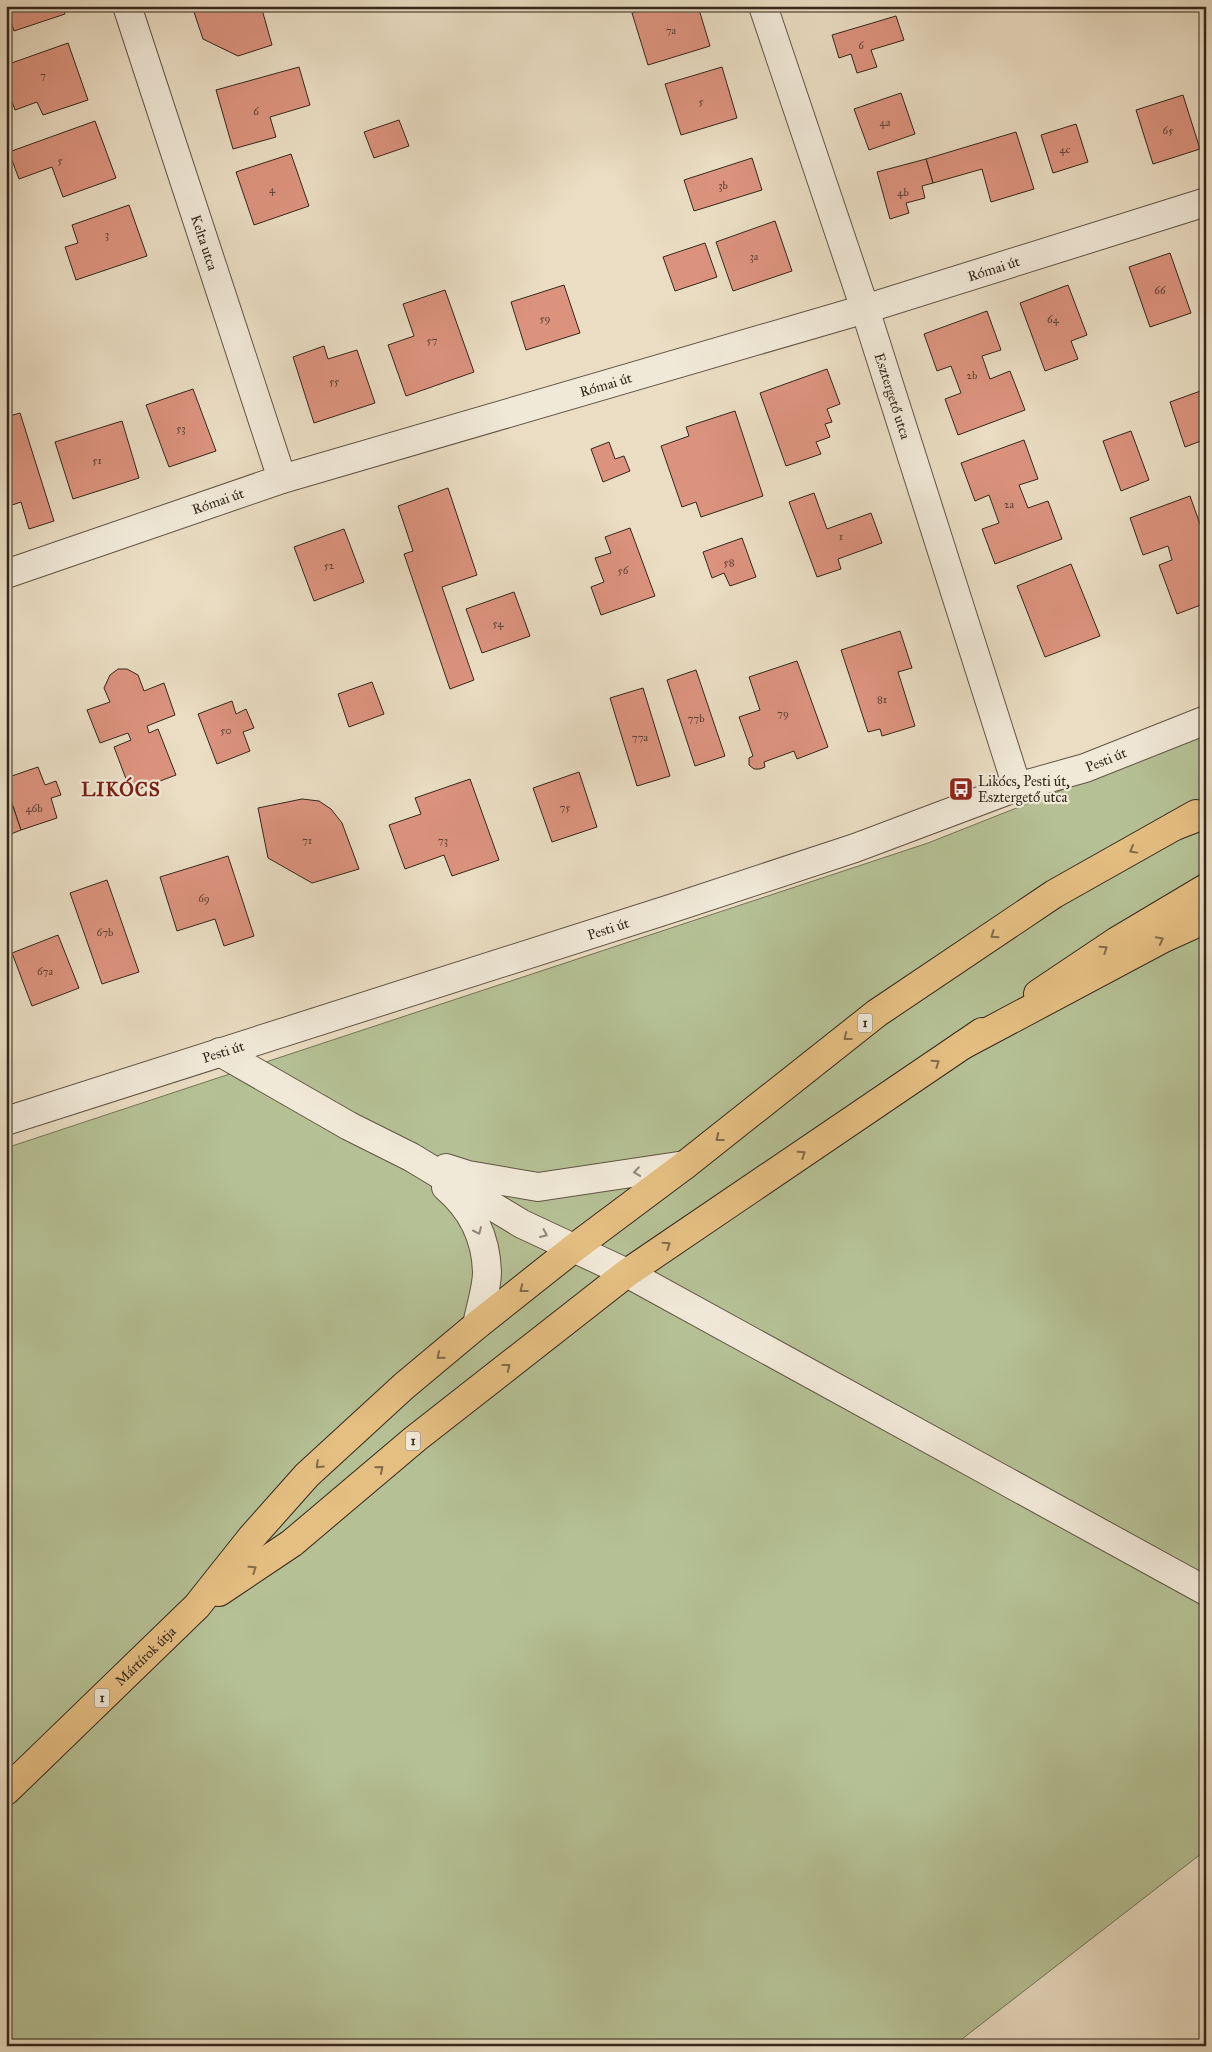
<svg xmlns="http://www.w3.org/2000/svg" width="1212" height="2052" viewBox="0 0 1212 2052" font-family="'IM FELL Great Primer',serif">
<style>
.green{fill:#b5c195;stroke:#747458}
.building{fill:#dc937e;stroke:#33271b}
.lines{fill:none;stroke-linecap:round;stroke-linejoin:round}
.minor-casing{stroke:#615445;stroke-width:30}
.major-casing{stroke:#33271b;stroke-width:30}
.highway-casing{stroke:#33271b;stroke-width:30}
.minor{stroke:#f1e9d8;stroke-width:28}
.major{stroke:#e5be82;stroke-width:28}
.highway{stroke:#e5be82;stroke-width:28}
.oneway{stroke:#836b49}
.oneway2{stroke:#92887a}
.labels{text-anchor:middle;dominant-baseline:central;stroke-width:4.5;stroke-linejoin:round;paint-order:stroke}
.number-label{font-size:11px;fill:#5d4234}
.shield{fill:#f1e9d8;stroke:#6c6154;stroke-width:1}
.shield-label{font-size:12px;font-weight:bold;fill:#33271b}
.street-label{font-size:14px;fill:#33271b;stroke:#f1e9d8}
.poi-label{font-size:14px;fill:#33271b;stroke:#f1e9d8;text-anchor:start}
.district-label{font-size:19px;font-weight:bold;letter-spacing:1px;fill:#7a1f14;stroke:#f1e9d8}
</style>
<rect width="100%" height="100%" fill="#eaddc3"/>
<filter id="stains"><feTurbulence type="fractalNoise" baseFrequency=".004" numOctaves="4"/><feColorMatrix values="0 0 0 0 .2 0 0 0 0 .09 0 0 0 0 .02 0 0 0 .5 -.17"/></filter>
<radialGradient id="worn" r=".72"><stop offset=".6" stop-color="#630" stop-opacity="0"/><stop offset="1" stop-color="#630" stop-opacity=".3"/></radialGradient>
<path class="green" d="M1206,733V1850L953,2046H6V1148L928,843Z"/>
<g class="building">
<path d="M6,6H62L65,14L14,31Z"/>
<path d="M192,6H261L272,45L238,56L203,39Z"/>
<path d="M655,6H698L710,46L648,65L632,13Z"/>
<path d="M827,6H845L829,11Z"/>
<path d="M896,16L904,40L871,50L877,67L857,73L851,54L839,58L832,35Z"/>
<path d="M68,43L88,100L43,115L37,102L15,110L6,85V65Z"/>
<path d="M299,67L310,105L270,117L276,137L233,149L216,90Z"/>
<path d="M722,67L737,118L681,135L665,84Z"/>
<path d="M901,93L915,134L869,150L854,109Z"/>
<path d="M1183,95L1200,149L1153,164L1136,110Z"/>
<path d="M399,120L409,146L374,158L364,132Z"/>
<path d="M95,121L116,178L63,197L52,167L19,179L9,152Z"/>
<path d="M1076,124L1088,162L1053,173L1041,135Z"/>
<path d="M1016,132L1034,189L991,202L982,169L933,183L926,159Z"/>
<path d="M291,154L309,206L254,225L236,172Z"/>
<path d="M752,158L762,190L694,211L684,180Z"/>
<path d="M926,159L933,183L922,186L925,198L906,203L909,213L890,219L877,172Z"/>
<path d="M129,205L147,256L76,280L65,247L78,243L72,225Z"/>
<path d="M775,221L792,271L733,291L716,242Z"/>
<path d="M705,243L717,277L675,291L663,257Z"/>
<path d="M1170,253L1191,313L1150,327L1129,267Z"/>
<path d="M564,285L580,333L526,350L511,302Z"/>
<path d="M1068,285L1087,335L1071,341L1078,359L1045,371L1020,303Z"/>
<path d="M445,290L474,372L406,396L388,345L414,336L403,304Z"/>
<path d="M987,311L1001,350L982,356L990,379L1010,371L1025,410L958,435L945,399L961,393L951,366L937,371L924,334Z"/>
<path d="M324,346L328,359L357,350L375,403L314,423L293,357Z"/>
<path d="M827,369L840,404L827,409L832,422L825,424L830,437L816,442L821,454L786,466L760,393Z"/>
<path d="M193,389L216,451L169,467L146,405Z"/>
<path d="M1206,389V439L1185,447L1170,402Z"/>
<path d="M735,411L763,496L701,517L696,502L682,507L661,446L689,436L686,427Z"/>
<path d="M20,413L54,521L29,529L21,502L6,507V459L10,458L6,448V417Z"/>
<path d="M122,421L139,478L73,499L55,442Z"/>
<path d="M1131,431L1149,480L1121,491L1103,441Z"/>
<path d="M1024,440L1038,479L1019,485L1028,508L1048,501L1062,539L995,564L982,529L999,523L989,495L975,501L961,463Z"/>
<path d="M609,442L615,459L624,456L630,471L603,482L591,449Z"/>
<path d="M448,488L477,575L442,587L474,680L450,689L404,554L413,551L398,506Z"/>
<path d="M814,493L827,529L871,513L882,543L838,559L841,569L817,577L789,502Z"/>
<path d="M1190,496L1206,541V603L1177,614L1159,565L1172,560L1168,546L1143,555L1130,518Z"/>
<path d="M630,528L655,596L601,615L591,587L604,582L595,558L611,553L605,537Z"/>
<path d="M344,529L364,582L314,601L294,547Z"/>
<path d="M742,538L756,577L730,586L724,573L712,578L703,552Z"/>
<path d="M1071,564L1100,636L1045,657L1017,586Z"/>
<path d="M514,592L530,636L482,653L466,609Z"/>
<path d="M900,631L912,668L898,672L915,726L882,736L880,729L868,732L841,650Z"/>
<path d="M797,661L828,747L797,759L794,751L764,762L765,767L760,769H754L749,765V758L753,756L739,717L760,710L749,677Z"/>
<path d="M118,669H127L138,675L144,691L164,683L175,715L147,726L149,733L158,729L176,775L131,792L114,747L131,740L128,733L100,743L87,710L110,702L104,688L110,675Z"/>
<path d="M696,670L725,756L695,766L667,680Z"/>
<path d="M372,682L384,714L349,727L338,694Z"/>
<path d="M643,688L670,776L637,786L610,698Z"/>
<path d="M232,701L236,714L246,709L254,728L243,732L250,751L217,764L198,714Z"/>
<path d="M38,767L45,785L56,781L61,795L51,798L57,818L21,830L6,786V778Z"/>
<path d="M579,772L597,827L552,842L533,788Z"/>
<path d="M470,779L499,860L452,876L444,855L405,869L389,825L421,814L415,798Z"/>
<path d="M6,786L21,830L6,836Z"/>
<path d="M302,799L319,801L331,809L342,823L359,869L312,883L268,858L258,808Z"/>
<path d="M228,856L254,936L224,946L215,919L177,931L160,877Z"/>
<path d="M107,880L139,972L102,984L70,893Z"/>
<path d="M58,935L79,988L32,1006L12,953Z"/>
</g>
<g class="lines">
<defs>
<g id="minor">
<path id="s1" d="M127,6L282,479"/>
<path id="s2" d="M763,6L865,309L1017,787"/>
<path id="s3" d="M6,574L282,479L865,309L1206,202"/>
<path d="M220,1052L349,1126L411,1157L522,1224L627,1273L1206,1591"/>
<path id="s4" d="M6,1121L673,908L855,848L1017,787L1085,768L1206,720"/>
<path d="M446,1168L468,1175L538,1187L685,1165"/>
<path d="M446,1187C472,1209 486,1238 487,1272C487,1289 480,1308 477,1325"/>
</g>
<g id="major">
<path d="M1038,994L1117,941L1206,888"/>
<path d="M219,1592L292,1543L415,1439L627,1273L982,1032"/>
<path id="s5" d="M6,1791L197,1606L251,1538L307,1475L404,1386L477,1325L574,1248L685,1165L877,1013L1054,894L1196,814"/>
</g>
<g id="highway">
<path d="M1175,826L1206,814"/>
<path d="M963,1045L1164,938L1206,919"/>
</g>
</defs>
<use href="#minor" class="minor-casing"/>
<use href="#major" class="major-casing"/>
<use href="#highway" class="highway-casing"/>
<use href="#minor" class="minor"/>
<use href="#major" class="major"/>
<use href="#highway" class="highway"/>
</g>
<defs><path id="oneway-chevron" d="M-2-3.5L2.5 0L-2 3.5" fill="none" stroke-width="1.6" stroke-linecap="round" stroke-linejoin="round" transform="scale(1.25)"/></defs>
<g class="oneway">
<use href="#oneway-chevron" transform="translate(1133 850) rotate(151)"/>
<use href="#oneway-chevron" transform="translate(994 935) rotate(146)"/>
<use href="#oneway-chevron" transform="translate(1160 940) rotate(-27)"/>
<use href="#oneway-chevron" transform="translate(1104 949) rotate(-34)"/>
<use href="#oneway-chevron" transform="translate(847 1037) rotate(142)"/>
<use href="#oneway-chevron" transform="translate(936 1063) rotate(-34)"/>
<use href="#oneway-chevron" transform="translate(719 1138) rotate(142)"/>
<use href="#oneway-chevron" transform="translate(802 1154) rotate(-34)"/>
<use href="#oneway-chevron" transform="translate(667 1245) rotate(-34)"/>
<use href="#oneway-chevron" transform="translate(523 1289) rotate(142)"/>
<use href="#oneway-chevron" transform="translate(440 1356) rotate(140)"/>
<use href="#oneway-chevron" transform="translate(507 1367) rotate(-38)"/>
<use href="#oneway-chevron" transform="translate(319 1465) rotate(137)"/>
<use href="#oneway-chevron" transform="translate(380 1469) rotate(-40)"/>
<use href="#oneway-chevron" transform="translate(253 1569) rotate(-34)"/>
</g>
<g class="oneway2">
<use href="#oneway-chevron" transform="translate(637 1172) rotate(172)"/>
<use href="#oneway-chevron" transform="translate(478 1231) rotate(66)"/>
<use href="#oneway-chevron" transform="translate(544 1234) rotate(24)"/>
</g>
<defs>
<symbol id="bus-square" viewBox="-11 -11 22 22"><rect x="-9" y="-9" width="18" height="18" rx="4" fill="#8f2418" stroke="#f1e9d8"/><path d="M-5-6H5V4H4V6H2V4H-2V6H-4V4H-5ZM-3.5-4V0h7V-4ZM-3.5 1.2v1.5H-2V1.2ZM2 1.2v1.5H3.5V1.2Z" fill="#fff"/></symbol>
</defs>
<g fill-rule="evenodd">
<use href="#bus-square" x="947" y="775" width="28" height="28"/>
</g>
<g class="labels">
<g class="number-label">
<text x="671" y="30">7a</text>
<text x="861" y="45">6</text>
<text x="43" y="75">7</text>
<text x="701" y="101">5</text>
<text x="256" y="111">6</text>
<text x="885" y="122">4a</text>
<text x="1168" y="130">65</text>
<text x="1065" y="149">4c</text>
<text x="60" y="160">5</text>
<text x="723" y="185">3b</text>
<text x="272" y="189">4</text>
<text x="903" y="192">4b</text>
<text x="107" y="234">3</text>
<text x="754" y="256">3a</text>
<text x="1160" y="290">66</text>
<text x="545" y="318">59</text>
<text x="1053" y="319">64</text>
<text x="432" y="340">57</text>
<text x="972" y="375">2b</text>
<text x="334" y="381">55</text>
<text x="181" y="428">53</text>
<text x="97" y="460">51</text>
<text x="1009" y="504">2a</text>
<text x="841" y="536">1</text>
<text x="729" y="562">58</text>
<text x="329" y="565">52</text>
<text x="623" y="570">56</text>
<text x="498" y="623">54</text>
<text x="882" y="699">81</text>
<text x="783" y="713">79</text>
<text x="696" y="718">77b</text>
<text x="226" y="730">50</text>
<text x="640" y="737">77a</text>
<text x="565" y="807">75</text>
<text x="34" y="808">46b</text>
<text x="307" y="840">71</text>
<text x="443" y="840">73</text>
<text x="204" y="898">69</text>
<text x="105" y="932">67b</text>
<text x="45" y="971">67a</text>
</g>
<g class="shield">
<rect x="857.5" y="1013.5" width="15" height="19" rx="4"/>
<rect x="405.5" y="1431.5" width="15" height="19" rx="4"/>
<rect x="94.5" y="1688.5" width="15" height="19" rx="4"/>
</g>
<g class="shield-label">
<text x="865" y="1023">1</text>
<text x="413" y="1441">1</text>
<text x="102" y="1698">1</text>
</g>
<g class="street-label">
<text stroke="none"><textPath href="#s1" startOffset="249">Kelta utca</textPath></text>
<text stroke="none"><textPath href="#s3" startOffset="1034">Római út</textPath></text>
<text stroke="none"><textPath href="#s3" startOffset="629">Római út</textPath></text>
<text stroke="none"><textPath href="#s2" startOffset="411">Esztergető utca</textPath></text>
<text stroke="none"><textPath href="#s3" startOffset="224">Római út</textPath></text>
<text stroke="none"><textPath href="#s4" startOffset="1158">Pesti út</textPath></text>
<text stroke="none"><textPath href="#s4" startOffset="632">Pesti út</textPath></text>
<text stroke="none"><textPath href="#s4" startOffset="228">Pesti út</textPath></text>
<text stroke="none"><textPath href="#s5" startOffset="194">Mártírok útja</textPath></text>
</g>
<g class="poi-label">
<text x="978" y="781">Likócs, Pesti út,<tspan x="978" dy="16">Esztergető utca</tspan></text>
</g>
<g class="district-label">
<text x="121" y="789">LIKÓCS</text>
</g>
</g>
<rect width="1212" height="2052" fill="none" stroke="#eaddc3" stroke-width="25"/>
<rect x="8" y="8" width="1197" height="2037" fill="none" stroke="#33271b" stroke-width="2.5"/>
<rect x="12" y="12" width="1187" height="2027" fill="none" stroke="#33271b"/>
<rect width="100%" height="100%" filter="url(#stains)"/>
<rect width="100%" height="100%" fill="url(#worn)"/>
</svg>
